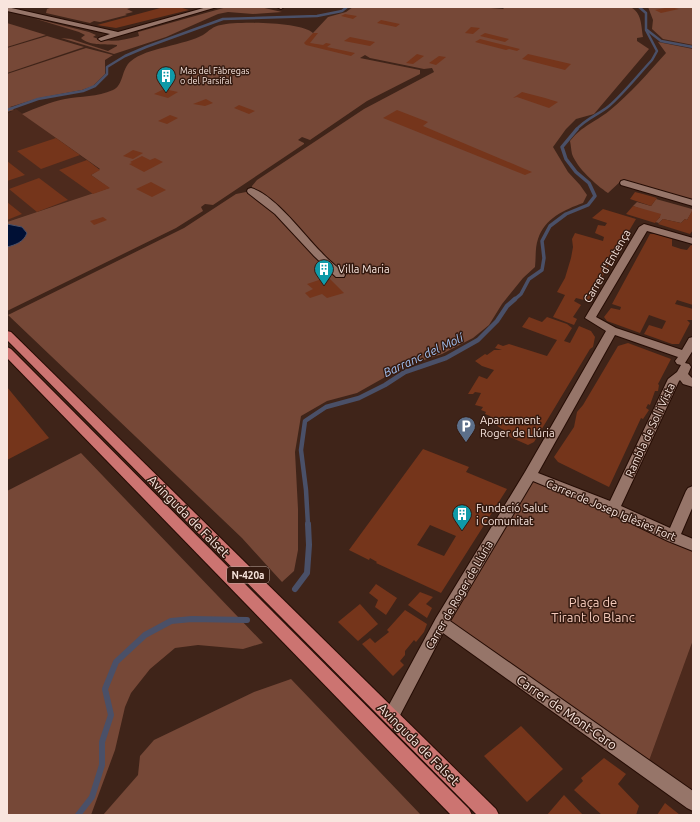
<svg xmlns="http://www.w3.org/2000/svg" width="700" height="822" viewBox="0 0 700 822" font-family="Ubuntu,sans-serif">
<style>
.built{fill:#4d2a1d}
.green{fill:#764837}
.water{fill:#001035;stroke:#4a5068}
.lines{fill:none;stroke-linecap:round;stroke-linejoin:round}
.stream-far3{stroke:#4a5068;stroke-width:2.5}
.stream-far2{stroke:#4a5068;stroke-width:3.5}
.stream-far1{stroke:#4a5068;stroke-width:4.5}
.stream{stroke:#4a5068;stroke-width:6}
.building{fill:#75351b;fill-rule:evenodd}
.minor-casing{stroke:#250c04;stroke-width:2}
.major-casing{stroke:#250c04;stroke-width:2}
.minor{fill:#967569;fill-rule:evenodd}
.major{fill:#cc7471;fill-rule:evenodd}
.labels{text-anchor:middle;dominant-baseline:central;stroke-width:3;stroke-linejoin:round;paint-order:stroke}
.far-poi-label{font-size:9px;fill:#f8e5de;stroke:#341a10;text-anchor:start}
.shield{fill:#341a10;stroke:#bda8a0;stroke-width:1}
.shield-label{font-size:10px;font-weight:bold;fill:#f8e5de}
.street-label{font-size:11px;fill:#f8e5de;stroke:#341a10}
.poi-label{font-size:11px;fill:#f8e5de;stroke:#341a10;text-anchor:start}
.water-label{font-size:12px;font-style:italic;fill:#a3c2f3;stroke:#341a10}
.near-street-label{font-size:13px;fill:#f8e5de;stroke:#341a10}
.near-park-label{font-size:13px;fill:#f5cbbc;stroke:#341a10}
</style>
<rect width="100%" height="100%" fill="#3f2419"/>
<g class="built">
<path d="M16,109L100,170L91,175L110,188L7,222V114Z"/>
<path d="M693,640V802L646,769Z"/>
</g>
<g class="green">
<path d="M53,7H134L127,9L133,12L125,14L127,15L100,22L94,21L90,23L46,13L47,9Z"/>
<path d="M227,7H260L282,12L253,14L228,12L218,14L166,37L114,54L61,38L71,39L108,51L117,46V45C105,44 89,46 81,38L85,35L79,32L33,18L89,32L96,35L93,37C109,44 124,40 139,36L138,32Z"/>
<path d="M353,7H479L503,9L505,7H630C642,12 641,26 643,37L637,38V41L649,49L594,114L576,119L566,129L553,147L568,172L580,185L587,195L583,203C564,210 545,218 538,239C535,247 536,258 535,267L523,278L502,304L489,325L473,338L442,354L403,367L357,393L327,401L301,416L295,452L298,509V550L294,571L282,582L242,538L8,315L184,228L236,194L251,191L252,186L257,180L364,109L434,72L432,68L424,69L370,58L365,55L360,58L420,70V74L367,101L310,140L302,137L298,140L304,143V144L213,205L205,204L201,207L203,211L176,228L7,311V222L109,188L91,175L100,169L22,114C36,108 50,102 65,99C81,96 97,97 113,90C124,85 121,69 131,61C146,48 185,45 203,35C209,31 213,26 221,25C238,21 302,22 313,33L328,17L346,12Z"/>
<path d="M648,7H693V45L663,39L652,29L653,20Z"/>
<path d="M7,23L46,35L7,47Z"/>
<path d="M47,36L84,47L7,73V48Z"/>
<path d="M658,42L693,49V200L622,180L608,193C596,185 577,168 572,154C571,150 571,145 570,141C583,125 594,123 609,111C630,94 648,73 666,53Z"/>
<path d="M86,48L113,55L105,60V74L93,86L82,90L39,98L10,107L14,110L7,112V74Z"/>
<path d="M656,199L692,209L693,210L687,220L685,219L681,223L663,219L659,223L655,222L660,217L659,216L633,206L637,202L651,206Z"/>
<path d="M81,453L263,643L243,649L198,645L175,648L150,669L131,693L125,707L115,750L91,815H7V491Z"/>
<path d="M530,475L693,545V640L646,769L441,623Z"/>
<path d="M291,679L421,815H103L138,775L140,756L154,740L254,692Z"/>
</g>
<path class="water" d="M7,224L22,227L27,233C24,242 15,245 7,247Z"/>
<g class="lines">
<g class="stream-far3">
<path d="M647,30L661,41L693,47"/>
<path d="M7,110L38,99L83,91L95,86L107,74V67L125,56L146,47L223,19L317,16L342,11L347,7"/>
<path d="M576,130C585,119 598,115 609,106C624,93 638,75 652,60L657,51L646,30V13L639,7"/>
</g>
<path class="stream-far2" d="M514,300L521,294L529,279L542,270L544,258L542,241L550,226L566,214L588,205L595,196L589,183L576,172L566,159L562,147L577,129"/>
<path class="stream-far1" d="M308,525L306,490L301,450L305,421L326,407L359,398L385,385L405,372L446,358L478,340L497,321L507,306L515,299"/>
<g class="stream">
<path d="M295,589L307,573L309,545L308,524"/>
<path d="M78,815L92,797L102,765V742L111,715L105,689L116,662L145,635L171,621L192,619L247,620"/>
</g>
</g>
<g class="building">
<path d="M164,7H179L189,10L116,28L97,25Z"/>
<path d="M670,7L679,9L661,13L655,10Z"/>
<path d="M345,14L357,16L353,19L341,16Z"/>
<path d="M381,20L400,24L396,27L377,23Z"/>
<path d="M471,27L480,28L473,34L465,33Z"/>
<path d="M313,33H318L310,43L323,45L326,43L331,44L327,47L355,53L351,56L306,45L304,43Z"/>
<path d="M485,33L509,39L505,42L480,36Z"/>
<path d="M350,37L375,42L370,46L344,41Z"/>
<path d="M480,39L520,49L517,51L509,49L506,50L475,42Z"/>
<path d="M417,54L424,56L413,64L406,63Z"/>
<path d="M528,54L571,64L565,70L522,59Z"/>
<path d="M439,56L446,57L436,65L429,63Z"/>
<path d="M164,89L178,92L168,98L154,94Z"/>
<path d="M522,92L545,98L558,102L549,108L517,97L513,98Z"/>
<path d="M206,99L213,103L205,106L193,104Z"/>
<path d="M239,105L255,111L249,114L234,108Z"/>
<path d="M397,110L428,122L423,126L532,172L525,175L383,118Z"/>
<path d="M170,115L178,118L167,124L158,121Z"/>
<path d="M56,138L80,155L41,169L17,151Z"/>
<path d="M133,150L143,153L133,159L123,156Z"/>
<path d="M142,156L150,160L155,158L163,162L144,172L129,164L132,163L130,162Z"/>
<path d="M87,160L100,170L91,175L110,188L93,194L59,170Z"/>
<path d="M7,161L25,175L7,181Z"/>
<path d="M39,178L68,200L37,212L9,189Z"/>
<path d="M151,182L166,190L152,197L136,189Z"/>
<path d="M635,192L643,194L657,198L651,206L630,199Z"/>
<path d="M7,202L22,214L7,220Z"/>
<path d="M633,206L661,214L660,217L655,223L626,214Z"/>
<path d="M603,209L636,219L588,301L576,298L574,301L581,305L573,317L577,319L574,325L553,317L565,295L557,292L565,278L571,258L573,247L572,239L575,233L603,241L604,237L595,233L598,225L605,226L607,223L592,218Z"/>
<path d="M693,209V230L690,234L658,224L663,219L681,223L685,219L687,220Z"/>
<path d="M103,217L107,220L94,225L90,221Z"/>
<path d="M650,234H655L672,239V246L681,249L687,250L691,245L693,246V305L677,300L675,304L693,309V320H687L690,323L679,344H672L644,334L649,325L662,329L666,321L649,315L640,333L607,321L604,317L611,308L620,310L621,307L612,304Z"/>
<path d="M328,277L344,293L327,298L322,294L310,298L305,293L313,289L307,284Z"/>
<path d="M529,317L542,322L547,317L567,324L572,328L564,341L570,343L579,326L591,331L595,337L593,347L590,349L534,442L528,445L510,437L506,432L489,420L490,416L485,414L486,412L481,410L483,407L475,405L481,393L475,392L473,394H468L479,376L487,379L494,370L482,366L475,361L485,354L487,355L494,350H502L495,348L498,344L503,346L509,344L547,356L557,340L522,327Z"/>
<path d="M628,343L671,359L658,384L659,385L658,391H655L650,405L648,404L646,408L649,410L643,419L641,418L609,487L558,462L554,457L574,427L577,412L583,405L618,346Z"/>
<path d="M7,387L49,438L7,460Z"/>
<path d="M423,449L469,467L466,472L507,489L441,593L376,563L377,562L370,558L369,560L349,550ZM430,525L456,536L444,556L417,545Z"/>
<path d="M376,584L397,598L386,615L375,607L378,600L369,593Z"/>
<path d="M420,592L433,597L426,604L432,608L427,618L408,605Z"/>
<path d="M360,604L378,624L358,641L338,622Z"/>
<path d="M405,610L427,624L424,632L416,642L414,640L405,651V655L400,661L404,665L393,676L362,644L370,638L375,643L384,636L389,632L387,630Z"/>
<path d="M521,726L563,769L527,802L484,756Z"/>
<path d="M604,758L626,774L618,784L639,806L636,815H602L574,790L583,781L581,778Z"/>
<path d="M564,795L583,815H547Z"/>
<path d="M665,803L680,815H657Z"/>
</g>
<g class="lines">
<defs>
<g id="minor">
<path d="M7,7L118,32L207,7H217L101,41L98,39L99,38L110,34L7,11Z"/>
<path d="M277,7H284L281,9Z"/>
<path d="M624,180L693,200V206L621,185L620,183L621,181Z"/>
<path d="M251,188C274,194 304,235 321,252C328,260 336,266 344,273L345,275L344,277H336L314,256L275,214L248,193L247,191L248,189Z"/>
<path d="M644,224L693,238V244L647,231L596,317L616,328L682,350L689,338L693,337V350L685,363L689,364L691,367L688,374L693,379V387L683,384L680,380L679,381L621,506L670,528L686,491L688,488L693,486V506L681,534L693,539V551L668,541L608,512L533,481L450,621L693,791V811L687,808L443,633L397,721L391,724L385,721L383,716L436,618L525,472L606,331L585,318L639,227ZM615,335L678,357L675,361L677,364L681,365L677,372L668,379L610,501L538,473Z"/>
</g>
<g id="major">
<path d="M7,331L11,332L496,809L499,815H477L7,340Z"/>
<path d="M7,347L11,349L469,809L472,815H451L7,358Z"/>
</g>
</defs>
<use href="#minor" class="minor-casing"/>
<use href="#major" class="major-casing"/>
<use href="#minor" class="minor"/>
<use href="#major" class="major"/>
</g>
<defs>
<symbol id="building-pin" viewBox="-11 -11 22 30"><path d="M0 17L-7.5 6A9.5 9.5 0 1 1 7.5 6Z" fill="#0f9aa8" stroke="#341a10"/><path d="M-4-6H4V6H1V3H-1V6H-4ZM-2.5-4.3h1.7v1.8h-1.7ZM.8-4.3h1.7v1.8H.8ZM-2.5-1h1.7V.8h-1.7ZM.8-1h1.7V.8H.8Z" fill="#fff"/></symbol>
<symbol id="parking-pin" viewBox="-11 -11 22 30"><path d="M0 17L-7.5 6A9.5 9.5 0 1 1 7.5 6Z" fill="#5c6f8a" stroke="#341a10"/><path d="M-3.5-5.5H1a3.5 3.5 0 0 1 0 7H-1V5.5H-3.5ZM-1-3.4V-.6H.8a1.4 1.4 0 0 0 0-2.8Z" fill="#fff"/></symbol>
</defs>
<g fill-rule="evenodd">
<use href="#building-pin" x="155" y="65" width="22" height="30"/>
<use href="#building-pin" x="313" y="258" width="22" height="30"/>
<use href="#parking-pin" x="455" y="415" width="22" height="30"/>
<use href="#building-pin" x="451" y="503" width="22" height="30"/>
</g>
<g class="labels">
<g class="far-poi-label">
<text x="180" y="71">Mas del Fàbregas<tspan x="180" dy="10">o del Parsifal</tspan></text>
</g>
<rect class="shield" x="227" y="567" width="42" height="16" rx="3"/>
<g class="shield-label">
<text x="248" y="575">N-420a</text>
</g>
<g class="street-label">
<text transform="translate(607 266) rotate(-60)">Carrer d'Entença</text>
<text transform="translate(650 430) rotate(-65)">Rambla de Sol i Vista</text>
<text transform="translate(611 510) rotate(23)">Carrer de Josep Iglèsies Fort</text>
<text transform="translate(459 595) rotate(-60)">Carrer de Roger de Llúria</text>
</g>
<g class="poi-label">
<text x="338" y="269">Villa Maria</text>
<text x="480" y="420">Aparcament<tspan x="480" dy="13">Roger de Llúria</tspan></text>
<text x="476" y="508">Fundació Salut<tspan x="476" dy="13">i Comunitat</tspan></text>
</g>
<g class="water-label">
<text transform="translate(423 355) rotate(-25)">Barranc del Molí</text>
</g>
<g class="near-street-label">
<text transform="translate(189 516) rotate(45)">Avinguda de Falset</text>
<text transform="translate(567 712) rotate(35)">Carrer de Mont-Caro</text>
<text transform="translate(419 744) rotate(45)">Avinguda de Falset</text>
</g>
<g class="near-park-label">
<text x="593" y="602">Plaça de<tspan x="593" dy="15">Tirant lo Blanc</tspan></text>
</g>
</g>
<rect width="700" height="822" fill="none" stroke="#f8e5de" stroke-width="16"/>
</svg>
